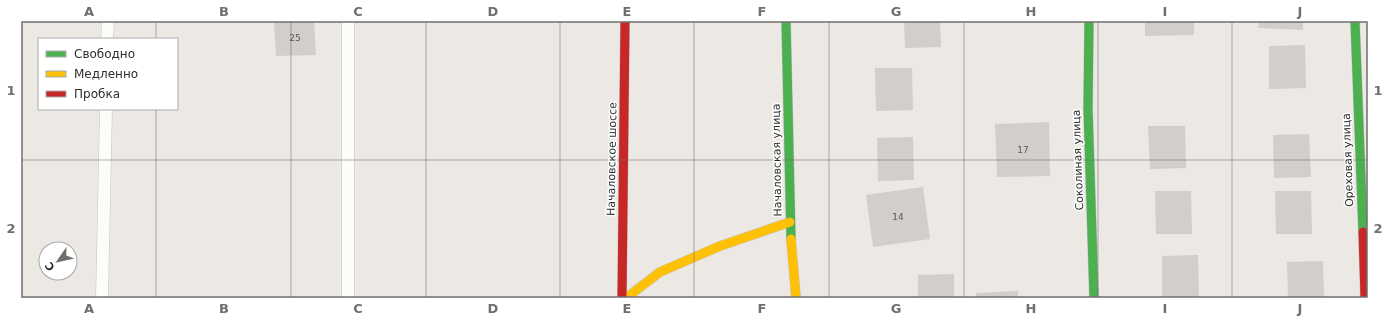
<svg xmlns="http://www.w3.org/2000/svg" width="1389" height="319" viewBox="0 0 1389 319" font-family="'DejaVu Sans',sans-serif">
<style>
.building{fill:#d1cecb}
.lines{fill:none;stroke-linecap:round;stroke-linejoin:round}
.lane-casing{stroke:#c5c4c5;stroke-width:13}
.fast-casing{stroke:#c5c4c5;stroke-width:10}
.slow-casing{stroke:#c5c4c5;stroke-width:10}
.jam-casing{stroke:#c5c4c5;stroke-width:10}
.lane{stroke:#fcfcfb;stroke-width:12}
.fast{stroke:#4caf50;stroke-width:9}
.slow{stroke:#ffc107;stroke-width:9}
.jam{stroke:#c62828;stroke-width:9}
.grid{fill:none;stroke:#706f6e;stroke-width:1;stroke-opacity:0.55}
.labels{text-anchor:middle;dominant-baseline:central;stroke-width:3;stroke-linejoin:round;paint-order:stroke}
.number-label{font-size:9px;fill:#585857}
.street-label{font-size:11px;fill:#2e2e2e;stroke:#fff}
.neatline{fill:none;stroke:#706f6e;stroke-width:1.5}
.grid-label{font-size:13px;text-anchor:middle;font-weight:bold;fill:#706f6e}
</style>
<rect width="100%" height="100%" fill="#ece8e4"/>
<g class="building">
<path d="M274,21H314L316,55L276,56Z"/>
<path d="M904,21H940L941,47L905,48Z"/>
<path d="M1145,21H1194V35L1145,36Z"/>
<path d="M1259,21H1303V30L1258,28Z"/>
<path d="M1305,45L1306,88L1269,89V46Z"/>
<path d="M875,68H912L913,110L876,111Z"/>
<path d="M1049,122L1050,176L997,177L995,124Z"/>
<path d="M1148,126H1185L1186,168L1150,169Z"/>
<path d="M1309,134L1311,177L1274,178L1273,135Z"/>
<path d="M913,137L914,180L878,181L877,138Z"/>
<path d="M923,187L930,239L873,247L866,195Z"/>
<path d="M1155,191H1191L1192,234H1156Z"/>
<path d="M1275,191H1311L1312,234H1276Z"/>
<path d="M1198,255L1199,298H1162V256Z"/>
<path d="M1323,261L1324,298H1288L1287,262Z"/>
<path d="M954,274V298H918V275Z"/>
<path d="M1018,291V298H976V293Z"/>
</g>
<g class="lines">
<defs>
<g id="lane">
<path d="M348,21V298"/>
<path d="M107,39L108,21"/>
<path d="M102,298L106,109"/>
</g>
<g id="fast">
<path d="M786,21L791,239"/>
<path d="M1089,21L1088,108L1094,298"/>
<path d="M1355,21L1363,232"/>
</g>
<g id="slow">
<path d="M791,239L796,298"/>
<path d="M626,298L660,272L720,246L790,222"/>
</g>
<g id="jam">
<path d="M1363,232L1365,298"/>
<path d="M622,298L625,21"/>
</g>
</defs>
<use href="#lane" class="lane-casing"/>
<use href="#fast" class="fast-casing"/>
<use href="#slow" class="slow-casing"/>
<use href="#jam" class="jam-casing"/>
<use href="#lane" class="lane"/>
<use href="#fast" class="fast"/>
<use href="#slow" class="slow"/>
<use href="#jam" class="jam"/>
</g>
<path class="grid" d="M156,21V39M291,21V298M426,21V298M560,21V298M694,21V298M829,21V298M964,21V298M1098,21V298M1232,21V298M156,109V298M21,160H1368"/>
<g class="labels">
<g class="number-label">
<text x="295" y="38">25</text>
<text x="1023" y="150">17</text>
<text x="898" y="217">14</text>
</g>
<g class="street-label">
<text transform="translate(612 159) rotate(-89)">Началовское шоссе</text>
<text transform="translate(777 160) rotate(-91)">Началовская улица</text>
<text transform="translate(1078 160) rotate(-92)">Соколиная улица</text>
<text transform="translate(1348 160) rotate(-92)">Ореховая улица</text>
</g>
</g>
<rect width="1389" height="319" fill="none" stroke="#ffffff" stroke-width="44"/>
<rect x="38" y="38" width="140" height="72" fill="#ffffff" stroke="#ababab"/>
<rect x="46" y="51" width="20" height="6" fill="#4caf50" stroke="#ababab"/>
<text x="74" y="58" font-size="12" fill="#2e2e2e">Свободно</text>
<rect x="46" y="71" width="20" height="6" fill="#ffc107" stroke="#ababab"/>
<text x="74" y="78" font-size="12" fill="#2e2e2e">Медленно</text>
<rect x="46" y="91" width="20" height="6" fill="#c62828" stroke="#ababab"/>
<text x="74" y="98" font-size="12" fill="#2e2e2e">Пробка</text>
<g transform="translate(58 261) rotate(236)"><circle r="19" fill="#ffffff" stroke="#ababab"/>
<path d="M0-3L7 15L0 10L-7 15Z" fill="#706f6e"/>
<text y="-6" font-size="11" font-weight="bold" text-anchor="middle" fill="#2e2e2e">С</text>
</g>
<rect x="22" y="22" width="1345" height="275" class="neatline"/>
<g class="grid-label">
<text x="89" y="16">A</text>
<text x="224" y="16">B</text>
<text x="358" y="16">C</text>
<text x="493" y="16">D</text>
<text x="627" y="16">E</text>
<text x="762" y="16">F</text>
<text x="896" y="16">G</text>
<text x="1031" y="16">H</text>
<text x="1165" y="16">I</text>
<text x="1300" y="16">J</text>
<text x="11" y="95">1</text>
<text x="1378" y="95">1</text>
<text x="11" y="233">2</text>
<text x="1378" y="233">2</text>
<text x="89" y="313">A</text>
<text x="224" y="313">B</text>
<text x="358" y="313">C</text>
<text x="493" y="313">D</text>
<text x="627" y="313">E</text>
<text x="762" y="313">F</text>
<text x="896" y="313">G</text>
<text x="1031" y="313">H</text>
<text x="1165" y="313">I</text>
<text x="1300" y="313">J</text>
</g>
</svg>
